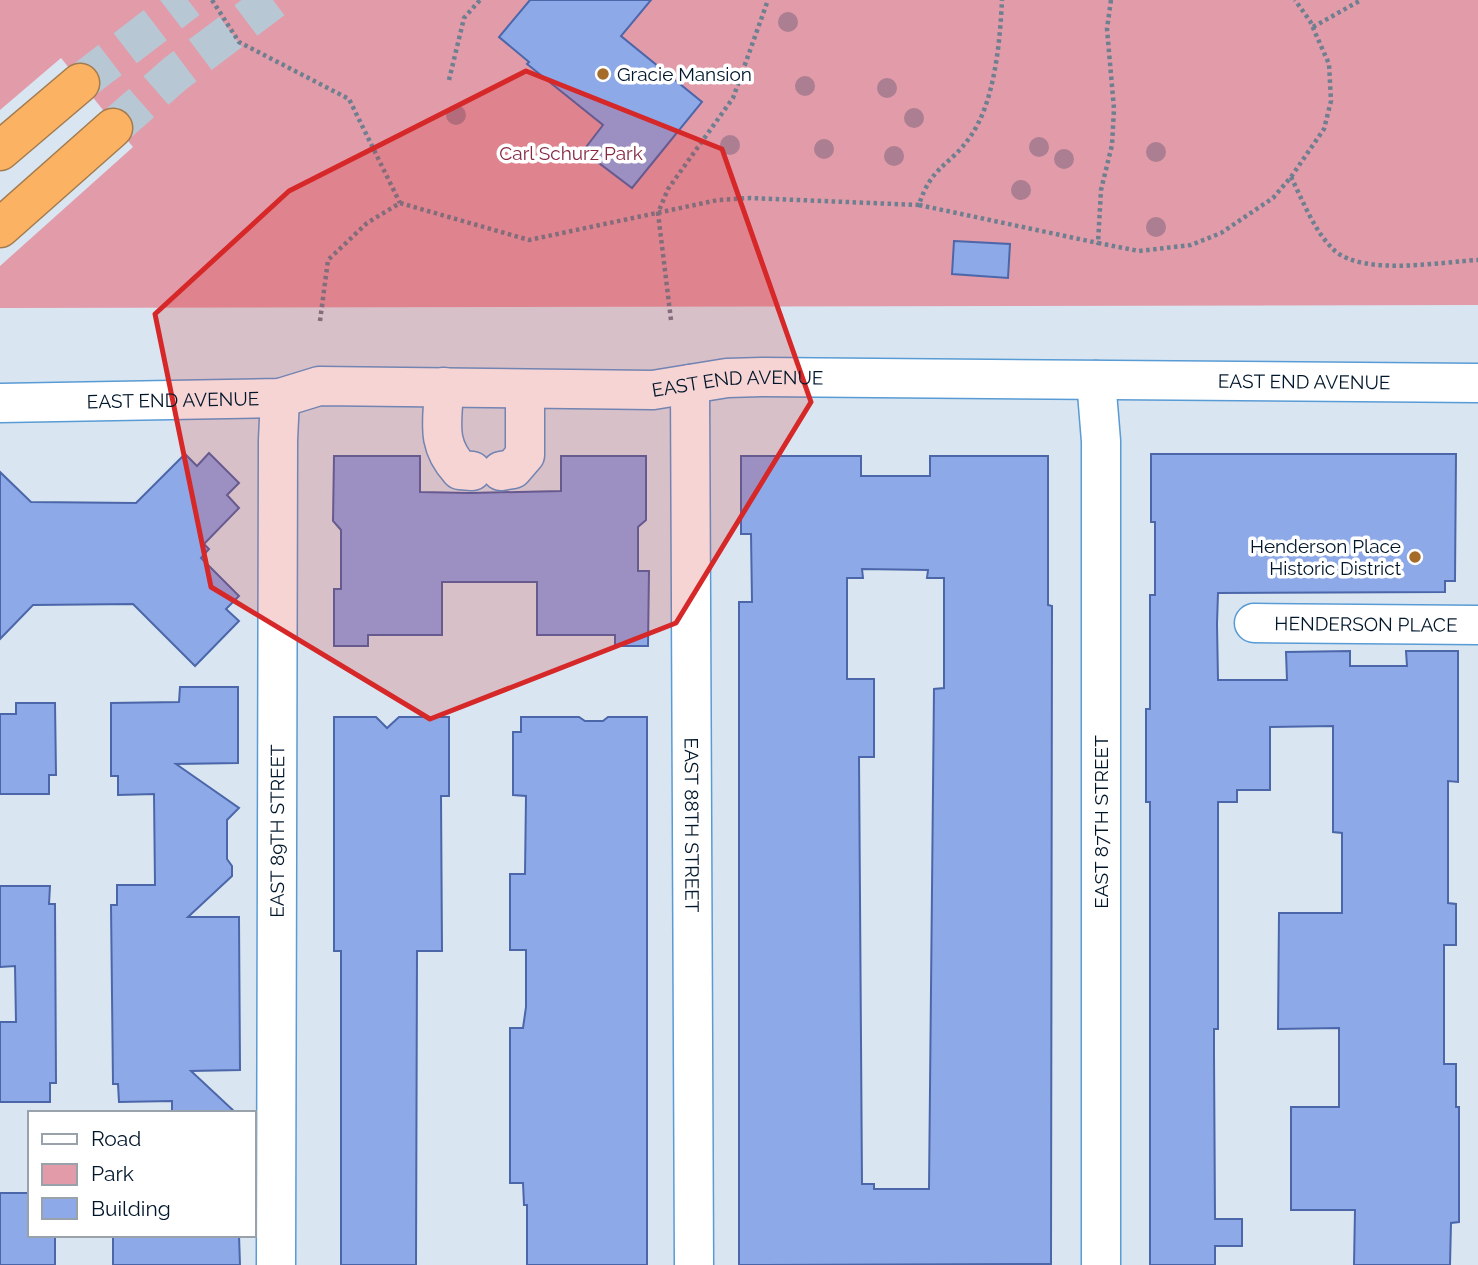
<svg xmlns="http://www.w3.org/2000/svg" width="1478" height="1265" viewBox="0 0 1478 1265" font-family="Raleway,sans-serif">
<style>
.green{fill:#e29ba9}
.building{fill:#8ea9e8;stroke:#4c67a9;stroke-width:2;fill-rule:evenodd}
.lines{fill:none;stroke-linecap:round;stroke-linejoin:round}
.highway-tunnel{stroke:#b8c7d4;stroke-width:38;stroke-dasharray:38 19;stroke-linecap:butt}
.minor-casing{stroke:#599bd4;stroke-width:41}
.highway-casing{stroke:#a37b4f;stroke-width:41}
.path{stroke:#6e7f90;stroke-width:4.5;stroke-dasharray:3.5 3.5;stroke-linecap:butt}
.minor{stroke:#fff;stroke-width:38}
.highway{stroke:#fbb263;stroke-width:38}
.tree{fill:#ab7e92}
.marked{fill:#d62828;fill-opacity:0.2;stroke:#d62828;stroke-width:5;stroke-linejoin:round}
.poi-dot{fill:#a46b29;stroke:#fff;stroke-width:2.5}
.labels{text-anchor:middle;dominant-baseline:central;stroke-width:7;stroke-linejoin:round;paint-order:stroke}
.poi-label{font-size:19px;fill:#00162b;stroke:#fff;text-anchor:start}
.park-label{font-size:19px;fill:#852944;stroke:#fff}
.street-label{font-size:19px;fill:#00162b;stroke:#fff}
</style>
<rect width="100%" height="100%" fill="#d9e6f2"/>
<path class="green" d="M0,0H1478V305L0,308V266L133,147L61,58L0,110Z"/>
<g class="building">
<path d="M530,0H651L621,36L702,102L632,188L583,151L603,125L527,64L529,62L499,37Z"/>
<path d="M954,241L1010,244L1008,278L952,274Z"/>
<path d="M209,453L239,483L227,495L239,508L204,544L209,549L201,558L239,596L226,609L239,621L195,666L133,604L33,605L0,639V472L31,502L136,503L185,454L197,466Z"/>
<path d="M1151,454H1456L1455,581H1445V592L1218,593L1217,624L1218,680H1287L1286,652L1350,651V666H1407L1406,651H1458V782L1448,781V903L1456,904V945H1444V1064H1456V1107H1459V1222L1451,1223L1450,1265H1354L1355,1210H1291V1107H1339V1028L1278,1029L1279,913H1342V833L1333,832V726L1270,727V790H1237V802H1218V1029H1214V1055L1215,1219H1242V1246H1215V1265H1150V802H1146V709H1150V595H1155V522H1151Z"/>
<path d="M334,456H420V492L470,493L561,491V456H646V520L638,527V571H649L648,646H615V635H537V582H442V635H368V646H334V589H341V530L333,521Z"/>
<path d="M741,456H861V476H930V456H1048V605L1052,606L1051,1264L739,1265V602H752L751,534H741ZM862,569L928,570L927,578H944V688L934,689L929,1189H874V1184H862L859,757H874V679H847V578H863Z"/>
<path d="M180,687H238V763L176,764L239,808L227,820V859L232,866V876L188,917H239L240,1070L191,1071L236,1113H172V1101L119,1102L118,1084H113L111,905H117V885H155L154,794L118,795V776H111V703L179,702Z"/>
<path d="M16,703H55L56,775H49V794H0V714H16Z"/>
<path d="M334,717H376L387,728L399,717H449V796H441L442,951H417L416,1265H341V951H334Z"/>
<path d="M521,717H579L585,721H603L608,717H647V1265H527V1205H524L523,1183H510V1028H523L526,1007V950H510V874H525L526,796L513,795V732H521Z"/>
<path d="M0,886H50L49,904H55L56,1083H50V1102H0V1022H16L15,966L0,967Z"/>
<path d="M0,1193H30V1235H55V1265H0Z"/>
<path d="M113,1235H239L240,1265H113Z"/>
</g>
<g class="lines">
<g class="highway-tunnel">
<path d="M80,83L188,0"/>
<path d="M113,128L176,73L273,0"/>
</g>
<defs>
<g id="minor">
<path d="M1096,380L1101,441V1265"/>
<path id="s1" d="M690,384L694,1265"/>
<path d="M444,387C443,421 435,443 460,470L472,471"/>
<path id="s2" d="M0,403L280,398L319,386L653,390L727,378L762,377L1478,383"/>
<path d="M501,471L513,469L525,455V389"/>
<path id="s3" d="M1254,623L1478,625"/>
<path id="s4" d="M276,1265L278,440L280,398"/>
</g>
<g id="highway">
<path d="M0,151L80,83"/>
<path d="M0,228L113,128"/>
</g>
</defs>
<use href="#minor" class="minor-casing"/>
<use href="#highway" class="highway-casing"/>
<g class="path">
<path d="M212,0L239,42L349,99L400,203"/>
<path d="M1111,0L1107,29L1114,109L1112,145L1101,190L1098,243L1139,251L1191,245L1221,233L1273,198L1291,177L1324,129L1331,101L1329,64L1310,21L1295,0"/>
<path d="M1313,27L1361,0"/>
<path d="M449,80L464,18L480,0"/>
<path d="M1291,177C1303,201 1315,233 1335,251C1365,276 1440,262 1478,260"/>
<path d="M919,205L1098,243"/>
<path d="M671,320L658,213L668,189L733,98L768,0"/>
<path d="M320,321L328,260L367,223L400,203L529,240L718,200L750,198L919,205C931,166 950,166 970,137C995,102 1000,41 1002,0"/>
</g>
<use href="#minor" class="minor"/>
<use href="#highway" class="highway"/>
</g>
<g class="tree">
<circle cx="788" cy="22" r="10"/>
<circle cx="805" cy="86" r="10"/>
<circle cx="887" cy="88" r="10"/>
<circle cx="456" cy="115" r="10"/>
<circle cx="914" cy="118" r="10"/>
<circle cx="730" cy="145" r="10"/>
<circle cx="1039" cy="147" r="10"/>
<circle cx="824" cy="149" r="10"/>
<circle cx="1156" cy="152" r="10"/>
<circle cx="894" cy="156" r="10"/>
<circle cx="1064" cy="159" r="10"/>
<circle cx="1021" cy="190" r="10"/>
<circle cx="1156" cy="227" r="10"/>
</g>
<path class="marked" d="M526,71L722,149L811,402L676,623L430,719L211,587L155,314L289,191Z"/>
<g class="poi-dot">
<circle cx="603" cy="74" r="7"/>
<circle cx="1415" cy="557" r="7"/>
</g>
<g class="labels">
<g class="poi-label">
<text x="617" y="74">Gracie Mansion</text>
<text x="1401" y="546" text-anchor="end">Henderson Place<tspan x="1401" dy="22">Historic District</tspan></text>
</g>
<g class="park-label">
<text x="571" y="153">Carl Schurz Park</text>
</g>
<g class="street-label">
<text stroke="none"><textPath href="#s2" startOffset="1307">EAST END AVENUE</textPath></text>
<text stroke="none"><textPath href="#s2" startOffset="740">EAST END AVENUE</textPath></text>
<text stroke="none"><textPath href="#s2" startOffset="173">EAST END AVENUE</textPath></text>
<text stroke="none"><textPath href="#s3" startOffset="112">HENDERSON PLACE</textPath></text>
<text transform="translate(1101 822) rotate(-90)">EAST 87TH STREET</text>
<text stroke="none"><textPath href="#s1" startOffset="441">EAST 88TH STREET</textPath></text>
<text stroke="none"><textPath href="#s4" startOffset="434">EAST 89TH STREET</textPath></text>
</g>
</g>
<rect x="28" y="1111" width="228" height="126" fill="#ffffff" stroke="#99a2aa" stroke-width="2"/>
<rect x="42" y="1134" width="35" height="10" fill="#ffffff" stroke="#99a2aa" stroke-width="2"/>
<text x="91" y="1146" font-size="21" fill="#00162b">Road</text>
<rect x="42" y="1164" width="35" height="21" fill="#e29ba9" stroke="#99a2aa" stroke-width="2"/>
<text x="91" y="1181" font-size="21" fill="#00162b">Park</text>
<rect x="42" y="1198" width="35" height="21" fill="#8ea9e8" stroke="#99a2aa" stroke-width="2"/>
<text x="91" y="1216" font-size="21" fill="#00162b">Building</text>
</svg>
